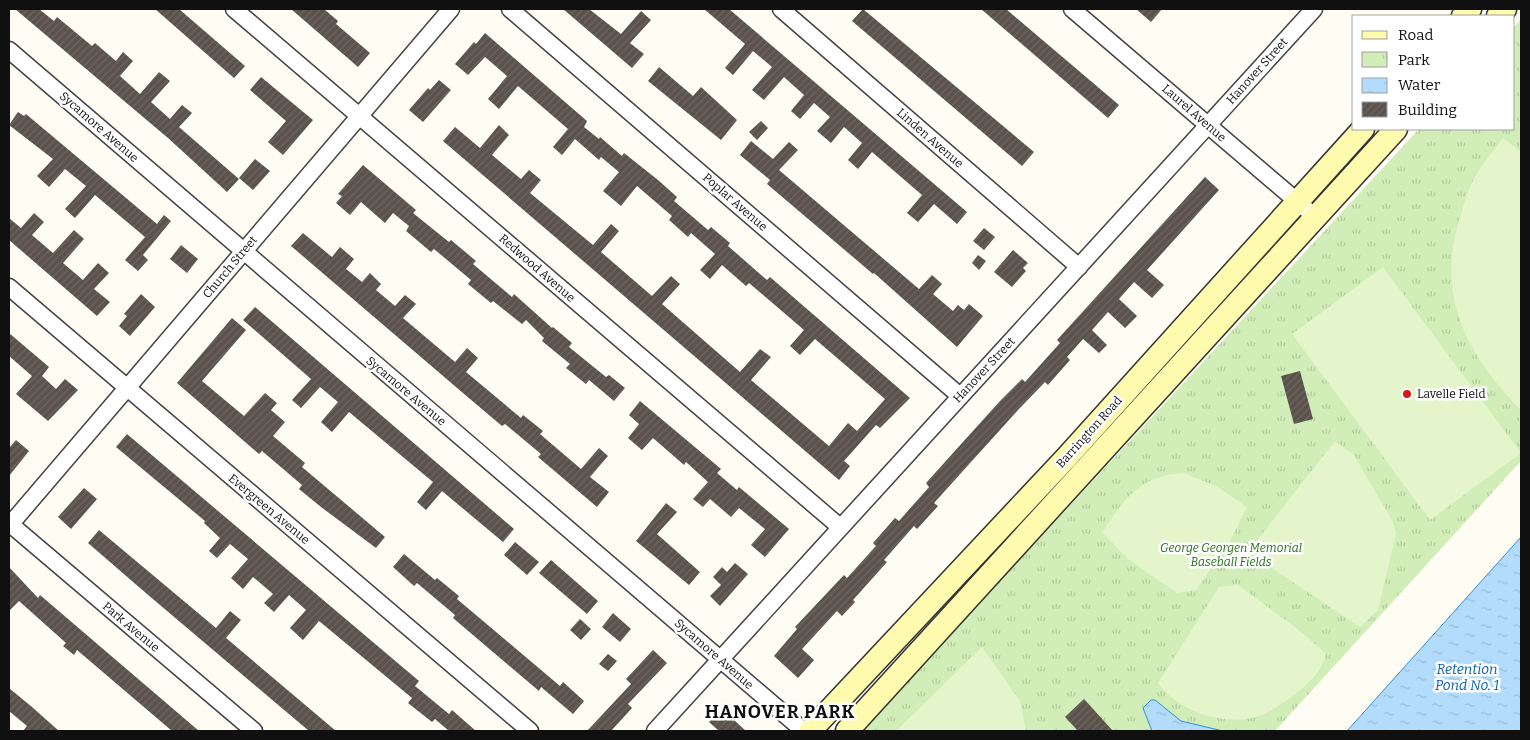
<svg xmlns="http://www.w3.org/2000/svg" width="1530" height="740" viewBox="0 0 1530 740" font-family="Bitter,serif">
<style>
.park{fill:url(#park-tufts)}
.pitch{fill:#e4f5cb}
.water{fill:url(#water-ripples);stroke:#328dda}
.building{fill:url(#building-hatch)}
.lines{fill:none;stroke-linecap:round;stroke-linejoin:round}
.street-casing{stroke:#434343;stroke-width:19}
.secondary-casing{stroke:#323232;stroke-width:25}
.street{stroke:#fff;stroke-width:16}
.secondary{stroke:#fffbae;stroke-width:22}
.poi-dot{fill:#cf1b19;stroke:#fff;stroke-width:2}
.labels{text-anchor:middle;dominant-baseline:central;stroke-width:5;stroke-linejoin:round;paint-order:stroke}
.street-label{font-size:12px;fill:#101010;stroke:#fff}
.poi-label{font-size:12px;fill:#101010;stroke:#fff;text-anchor:start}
.park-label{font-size:12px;font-style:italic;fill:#267019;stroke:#fff}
.water-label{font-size:14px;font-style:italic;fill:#0c5fb0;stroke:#fff}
.district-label{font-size:18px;font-weight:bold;letter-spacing:1px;fill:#101010;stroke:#fff}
</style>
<defs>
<pattern id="park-tufts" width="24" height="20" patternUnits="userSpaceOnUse" patternTransform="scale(1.25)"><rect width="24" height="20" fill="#d1eeb8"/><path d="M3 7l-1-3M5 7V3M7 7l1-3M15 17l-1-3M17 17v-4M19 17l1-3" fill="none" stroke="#b2cb9d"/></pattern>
<pattern id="water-ripples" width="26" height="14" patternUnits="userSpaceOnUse" patternTransform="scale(1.25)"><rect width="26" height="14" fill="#b3dcfc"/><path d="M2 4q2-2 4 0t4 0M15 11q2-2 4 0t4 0" fill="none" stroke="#99bcd7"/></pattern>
<pattern id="building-hatch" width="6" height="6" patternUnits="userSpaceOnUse" patternTransform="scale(1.25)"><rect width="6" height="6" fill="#5a524b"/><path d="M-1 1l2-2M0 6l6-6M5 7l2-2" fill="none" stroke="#6d6661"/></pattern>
</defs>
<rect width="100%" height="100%" fill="#fffdf3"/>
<path class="park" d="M1521,19V461L1275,731H861L1419,129H1514V27Z"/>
<g class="pitch">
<path d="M1503,138L1521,152V410C1464,353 1434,291 1462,211C1466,197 1470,184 1478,172C1485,160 1495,149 1503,138Z"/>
<path d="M1383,267L1521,453L1430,520L1292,334Z"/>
<path d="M1335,441L1354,455L1393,522L1396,533L1378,610L1360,627L1257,558L1256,542Z"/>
<path d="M1184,473L1216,486L1247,507L1229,543L1196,590L1177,593L1128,559L1102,532C1126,497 1139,476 1184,473Z"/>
<path d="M1238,585L1299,630L1326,654C1321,673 1309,683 1294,695C1281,705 1264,717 1247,719C1215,723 1177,709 1158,683L1219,587Z"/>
<path d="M982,647L1020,701L1026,731H896Z"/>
</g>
<g class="water">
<path d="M1521,537V731H1347Z"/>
<path d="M1151,700H1155L1181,721L1223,731H1152L1143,708Z"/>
</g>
<g class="building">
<path d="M15,9H39L54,21L57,17L92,46L95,43L116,61L123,52L133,61L120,76L140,94L159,72L170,81L151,102L170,119L182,105L192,113L179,127L239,179L227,192L168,138Z"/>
<path d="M155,9H179L245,66L234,78Z"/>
<path d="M291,9H324L338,21L336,24L370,53L358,67Z"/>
<path d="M563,9H589L621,34L641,11L651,20L630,43L644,54L632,68Z"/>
<path d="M704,9H729L967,212L957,224L934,204L918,222L907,213L922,195L872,152L858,169L848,160L862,143L844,127L831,143L817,131L830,117L814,103L800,119L791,111L804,95L784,77L764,100L752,90L772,67L753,51L733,75L725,68L745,44Z"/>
<path d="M863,9L1034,152L1022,166L852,21Z"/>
<path d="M981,9H1006L1119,105L1108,118Z"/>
<path d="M1136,9H1162L1151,22Z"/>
<path d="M485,33L587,121L584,127L599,139L600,137L622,156L624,153L658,180L677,197L674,201L708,230L711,227L730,243L728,246L767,280L770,277L910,398L880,428L876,425L844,461L850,466L839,480L443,141L455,127L480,148L499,125L509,135L492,155L521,179L529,170L541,180L530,193L593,245L611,224L619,231L601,252L652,296L671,276L680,284L662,304L740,372L760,349L771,357L751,380L829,446L848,423L857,431L885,399L815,339L800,355L790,346L804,330L749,283L746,286L722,265L710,279L700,270L715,254L691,233L688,237L669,220L672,216L637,186L621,206L603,191L619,172L601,157L599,160L575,139L562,155L553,147L568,129L518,86L499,109L488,99L507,76L485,57L468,75L455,64L474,42L476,44Z"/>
<path d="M659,67L693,96L701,87L737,120L721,140L648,81Z"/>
<path d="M261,77L313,120L283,155L268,142L286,121L250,90Z"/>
<path d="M439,80L451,90L423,122L409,110L428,88L430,90Z"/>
<path d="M18,112L24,116L26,114L157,224L164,215L171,221L143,255L148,260L138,271L125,260L145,237L95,195L75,218L65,209L86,186L65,169L49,187L37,176L53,159L9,125Z"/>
<path d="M761,121L768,128L757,140L749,132Z"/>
<path d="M751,141L773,159L789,142L798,150L779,170L919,289L932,275L942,284L933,294L953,311L958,305L964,310L969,304L983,316L957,347L874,273L873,274L767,184L770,180L740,155Z"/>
<path d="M255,159L270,171L253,190L239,178Z"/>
<path d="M363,165L416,210L413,213L449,242L451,240L476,261L473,264L512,297L514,294L552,328L553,327L572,343L569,347L606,377L609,375L625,388L614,401L589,380L586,384L566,368L570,364L542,341L544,338L526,320L522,324L493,301L491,303L468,284L471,280L434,249L431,252L406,231L409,226L393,213L385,223L361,202L350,215L336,203L342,196L338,194Z"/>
<path d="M1205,177L1219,190L1147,270L1164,285L1152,298L1134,282L1119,299L1137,316L1125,328L1108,312L1092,330L1107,345L1099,353L1083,339L1067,357L1070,360L1048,385L1045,382L1018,410L934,503L938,506L917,529L914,526L884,560L887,562L853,600L855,602L842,616L837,611L802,649L814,660L798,678L774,656L797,629L795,627L844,575L847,578L876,546L873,543L895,518L899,521L929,487L926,483L1000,401L1022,379L1025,382L1060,343L1057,340Z"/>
<path d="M34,213L44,222L32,235L53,253L74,230L84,239L63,263L83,280L98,263L109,273L94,289L110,302L97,316L9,240V218L21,228Z"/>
<path d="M984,228L995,237L984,250L973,241Z"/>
<path d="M303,233L332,257L340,247L354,259L346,269L362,282L370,273L381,284L376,290L395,306L405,295L416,304L403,318L455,362L467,348L478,358L466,372L521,418L523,415L543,431L540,434L581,469L599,448L608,456L590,477L609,492L597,507L538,457L541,454L505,424L502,426L470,399L291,246Z"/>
<path d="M181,245L198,259L187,273L170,259Z"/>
<path d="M1013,250L1028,263L1023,268L1026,271L1012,287L994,272Z"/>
<path d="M978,255L986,261L979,270L972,263Z"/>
<path d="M141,294L155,307L130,336L119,326L127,316L124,314Z"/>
<path d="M255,307L514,529L503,542L442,491L426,510L417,502L433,482L349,412L332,432L321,422L338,402L320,387L301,408L292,400L311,379L243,320Z"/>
<path d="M232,318L246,330L202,381L244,416L265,393L277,403L271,410L285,422L273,436L305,463L302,467L385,537L376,548L321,507L299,489L302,485L262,451L259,454L177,383Z"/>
<path d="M9,333L49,367L42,376L56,389L65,379L78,390L48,421L16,394L32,376L9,356Z"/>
<path d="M1300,371L1313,419L1294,424L1281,376Z"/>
<path d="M640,401L721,469L717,473L737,490L739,487L789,529L765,557L751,545L765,529L739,508L731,517L710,499L703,507L693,499L708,482L686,462L684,465L653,438L642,450L628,438L639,424L629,415Z"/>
<path d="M127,434L419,681L415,686L449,714L452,710L476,731H449L435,719L432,722L408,703L412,698L319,621L303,640L290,628L306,610L289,595L274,612L264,603L273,594L253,577L243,589L231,578L248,559L230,544L217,558L209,551L220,538L204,523L205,521L116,447Z"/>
<path d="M16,440L29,451L9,476V448Z"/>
<path d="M84,488L97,499L71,529L58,517Z"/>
<path d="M666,503L677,512L657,534L700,572L689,585L636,541Z"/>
<path d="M99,530L216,628L230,611L241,620L226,638L336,731H309L147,594L88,543Z"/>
<path d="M515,542L539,562L527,575L504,555Z"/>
<path d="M404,554L435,580L437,578L459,596L457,599L560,686L563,682L584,701L573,714L541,687L539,691L453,618L455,615L417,583L414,586L393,567Z"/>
<path d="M551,560L598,601L587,614L539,573Z"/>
<path d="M735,563L748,574L720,606L710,596L721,585L713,577L722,567L727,572Z"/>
<path d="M9,567L38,598L40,595L199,731H172L77,650L74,655L63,646L66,643L19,601L9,611Z"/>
<path d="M613,613L631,629L620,642L602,627Z"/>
<path d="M580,619L591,629L581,640L570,630Z"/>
<path d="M653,650L667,663L628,704L632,708L611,731H587L631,684L626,679Z"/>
<path d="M608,654L617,661L608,671L599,664Z"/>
<path d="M9,688L32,707L59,731H23L27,726L9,711Z"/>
<path d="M1084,699L1113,731H1078L1065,717Z"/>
<path d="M722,709L746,731H719L709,722Z"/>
</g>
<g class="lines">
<defs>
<g id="street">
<path d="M234,9L840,527"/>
<path d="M510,9L960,396"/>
<path d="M781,9L1079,267"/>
<path d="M1072,9L1306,209"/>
<path d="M9,50L804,731"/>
<path d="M9,287L530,731"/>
<path d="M9,523L254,731"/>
<path d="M9,526L451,9"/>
<path d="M655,731L1314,9"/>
</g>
<g id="secondary">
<path d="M1463,16L1470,9"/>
<path d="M1498,16L1505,9"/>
<path d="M810,731L1066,458L1363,129"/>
<path d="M847,731L1396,129"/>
</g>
</defs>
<use href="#street" class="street-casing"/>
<use href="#secondary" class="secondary-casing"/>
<use href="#street" class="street"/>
<use href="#secondary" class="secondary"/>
</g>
<circle class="poi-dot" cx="1407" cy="394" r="5"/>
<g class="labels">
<g class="street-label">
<text transform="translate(1257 71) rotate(-48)">Hanover Street</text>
<text transform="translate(1194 113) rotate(41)">Laurel Avenue</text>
<text transform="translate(99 127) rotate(41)">Sycamore Avenue</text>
<text transform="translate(930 138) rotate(41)">Linden Avenue</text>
<text transform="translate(735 202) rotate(41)">Poplar Avenue</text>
<text transform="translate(230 267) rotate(-50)">Church Street</text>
<text transform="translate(537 268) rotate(41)">Redwood Avenue</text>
<text transform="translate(984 370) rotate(-47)">Hanover Street</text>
<text transform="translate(406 391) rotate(40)">Sycamore Avenue</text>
<text transform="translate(1089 432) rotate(-48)">Barrington Road</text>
<text transform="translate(269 509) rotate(40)">Evergreen Avenue</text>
<text transform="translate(131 627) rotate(40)">Park Avenue</text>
<text transform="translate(714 654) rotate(41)">Sycamore Avenue</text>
</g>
<g class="poi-label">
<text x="1417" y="394">Lavelle Field</text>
</g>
<g class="park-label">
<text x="1231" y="548">George Georgen Memorial<tspan x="1231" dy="14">Baseball Fields</tspan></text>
</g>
<g class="water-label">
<text x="1467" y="669">Retention<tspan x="1467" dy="16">Pond No. 1</tspan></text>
</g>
<g class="district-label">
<text x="780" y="712">HANOVER PARK</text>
</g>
</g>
<rect width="1530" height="740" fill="none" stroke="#101010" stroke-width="20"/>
<rect x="1352" y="15" width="162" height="115" fill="#ffffff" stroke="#9f9f9f"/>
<rect x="1362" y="31" width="25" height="8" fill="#fffbae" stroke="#9f9f9f"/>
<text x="1398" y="40" font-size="15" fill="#101010">Road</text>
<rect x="1362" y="52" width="25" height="15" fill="url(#park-tufts)" stroke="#9f9f9f"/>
<text x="1398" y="65" font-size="15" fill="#101010">Park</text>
<rect x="1362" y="78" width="25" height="15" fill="url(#water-ripples)" stroke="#9f9f9f"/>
<text x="1398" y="90" font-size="15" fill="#101010">Water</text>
<rect x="1362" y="102" width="25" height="15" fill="url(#building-hatch)" stroke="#9f9f9f"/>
<text x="1398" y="115" font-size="15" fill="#101010">Building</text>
</svg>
